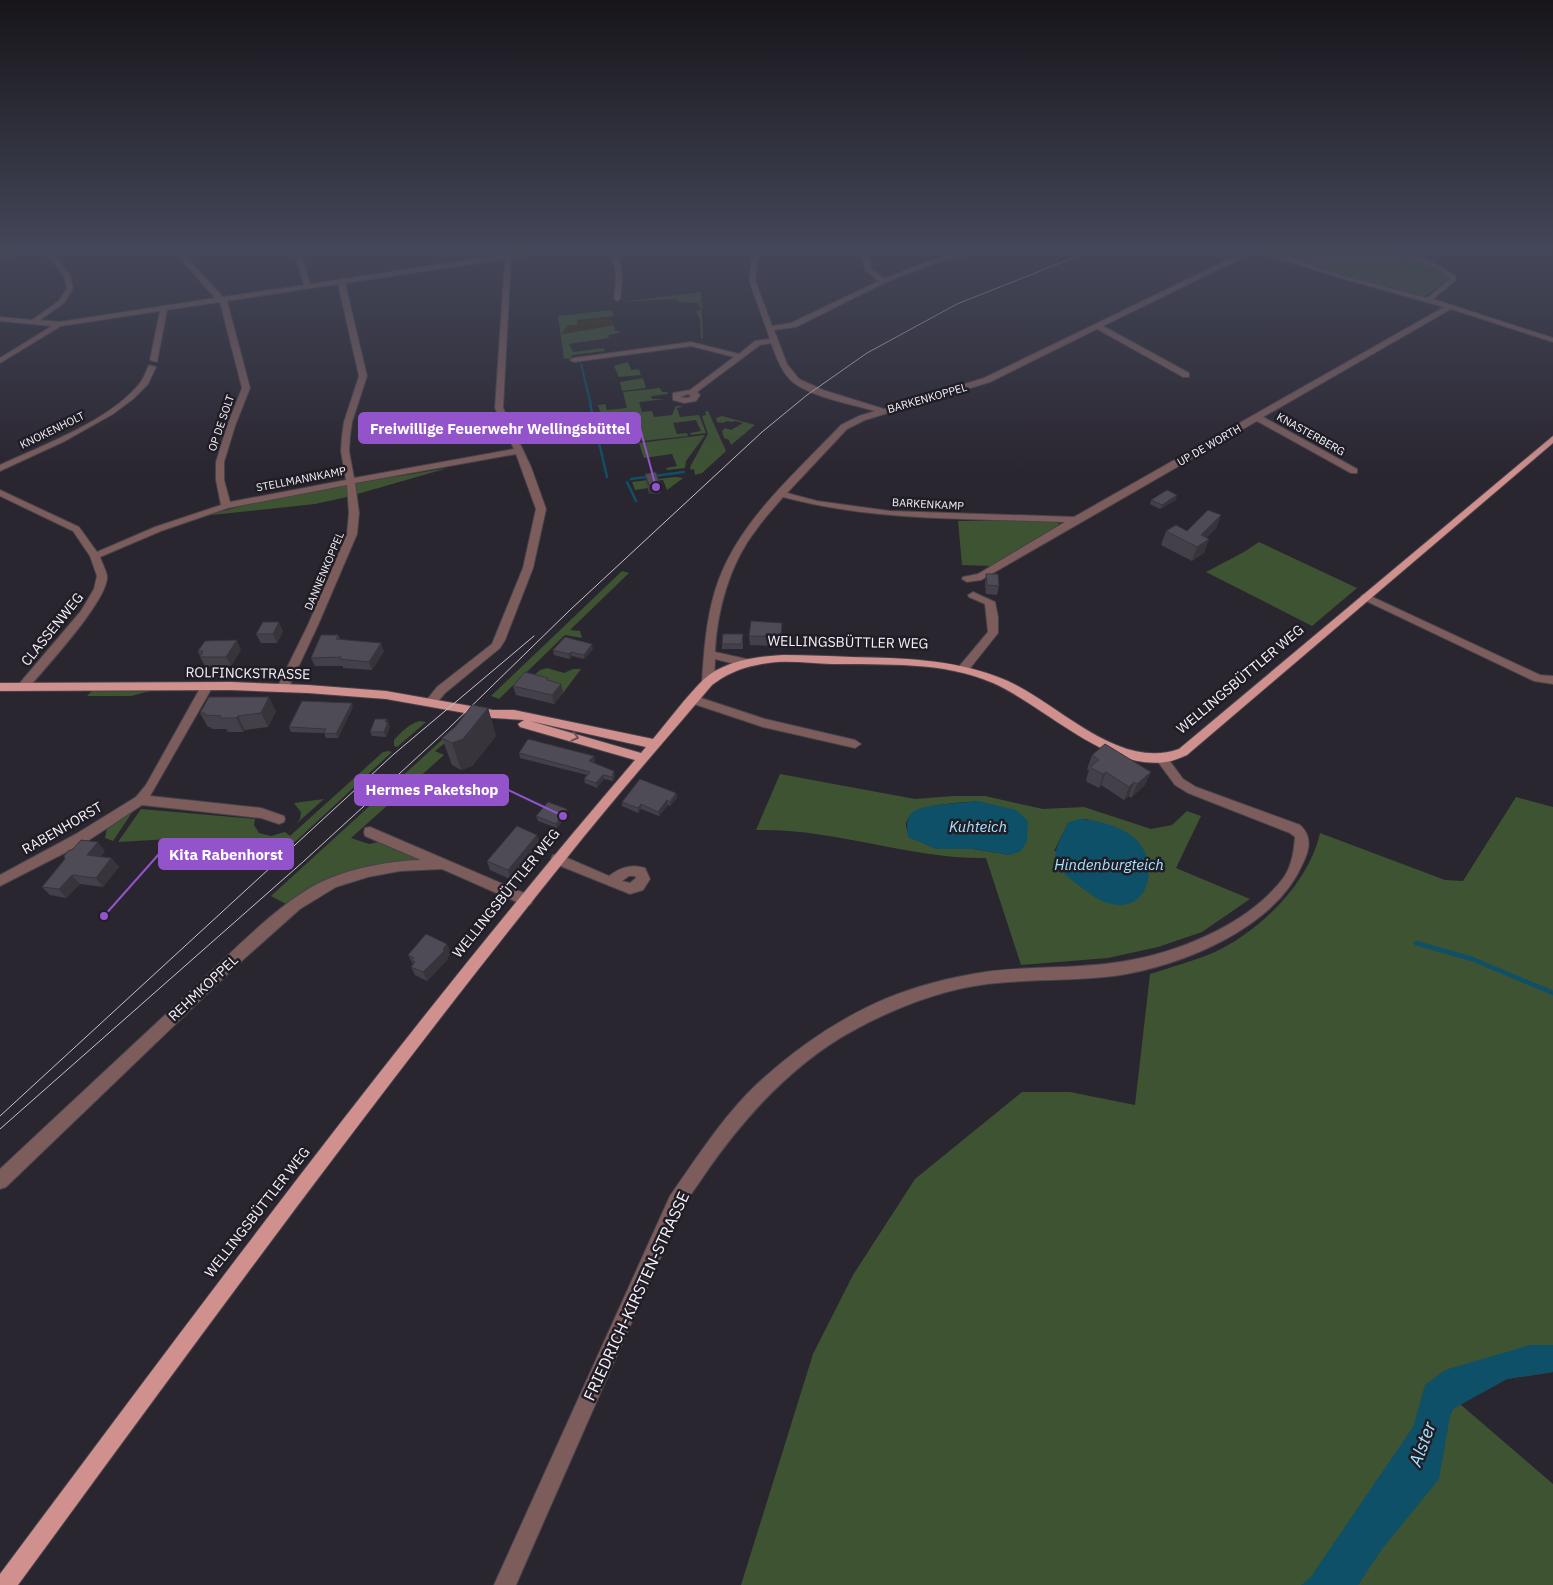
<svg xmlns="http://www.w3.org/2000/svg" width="1553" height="1585" viewBox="0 0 1553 1585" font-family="'IBM Plex Sans',sans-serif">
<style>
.green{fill:#3d5332;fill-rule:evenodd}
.sand{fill:#382f0f}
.water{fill:#0d5067}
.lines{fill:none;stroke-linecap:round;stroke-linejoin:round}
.stream-far2{stroke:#0d5067;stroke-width:2}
.stream-far1{stroke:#0d5067;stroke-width:2.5}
.stream{stroke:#0d5067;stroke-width:4.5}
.minor-casing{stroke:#46434c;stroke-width:2}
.major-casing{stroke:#46434c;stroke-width:2}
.minor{fill:#7c5d5c;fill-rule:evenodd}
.major{fill:#cf908e;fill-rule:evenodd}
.tram{stroke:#c5c3ca;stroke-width:1}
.wall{fill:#44404a}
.shaded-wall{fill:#37343c}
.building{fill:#4f4b56;stroke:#37343c}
.oneway{stroke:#6f5155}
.labels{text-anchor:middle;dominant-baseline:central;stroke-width:5;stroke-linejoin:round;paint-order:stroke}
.far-street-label{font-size:11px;fill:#f5f3f9;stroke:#201d26}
.street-label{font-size:14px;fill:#f5f3f9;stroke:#201d26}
.water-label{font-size:15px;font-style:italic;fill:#a6e3fe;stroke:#201d26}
.near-street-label{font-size:16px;fill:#f5f3f9;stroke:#201d26}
.near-water-label{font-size:18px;font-style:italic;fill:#a6e3fe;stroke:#201d26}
.leader{fill:none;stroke:#9354cb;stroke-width:2}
.callout-dot{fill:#9354cb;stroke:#201d26;stroke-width:2}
.callout{fill:#9354cb;stroke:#9354cb;stroke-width:2}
.callout-label{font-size:15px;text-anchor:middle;font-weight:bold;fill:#fff}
</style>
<rect width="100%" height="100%" fill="#2a2630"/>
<g class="green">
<path d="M1267,250H1388L1441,271L1447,274L1449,278L1427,295L1424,296L1336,273Z"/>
<path d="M701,292L703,338L701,339L700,319L696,311L701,310L698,303L678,302L676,299L621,302Z"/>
<path d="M611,310L614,316L577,320V325L567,327L562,334L614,325L615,331H619L620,333L608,335L609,338L569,344L573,352L604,348L605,351L571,355L572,358L564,359L558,316Z"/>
<path d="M628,362L631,370L639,369L641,375L619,377L614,366Z"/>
<path d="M643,378L646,388L622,391L620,382Z"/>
<path d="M660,388L662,392H667L668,394L651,396L652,399H665L639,402L642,412L652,411L654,417L672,415L676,406H681L682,407L677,408L680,417L699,415L706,433L691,435L690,433L701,431L696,420L673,423L677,434L687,433L688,436L642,441L639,433H635L629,413L602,417L598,405L605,404L607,410L627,408L623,392Z"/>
<path d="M708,411L726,451L702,473L695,475L694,469L691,470L690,467L708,434L702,416L706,415L705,412Z"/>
<path d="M722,416L755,425L731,445L729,440L724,438L722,431L725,428L731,430L743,423L735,421L733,422L726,421L723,423L717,422L716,418Z"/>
<path d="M705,435L686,461L685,468L667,470L666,468L677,466L672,454L644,458L639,443Z"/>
<path d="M448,468L347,497L315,504L203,516L285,495Z"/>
<path d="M675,477L683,478L667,490L663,480L646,482L648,488L635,490L632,482Z"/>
<path d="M958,521H1053L1060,524L991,566L962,565Z"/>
<path d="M1259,542L1357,588L1312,626L1206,572L1244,552Z"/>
<path d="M622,571L629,573L570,630L580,631L582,638L565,635L499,699L491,696Z"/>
<path d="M547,668L564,673L573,669H581L563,693L528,681L540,670Z"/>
<path d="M154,690L131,696H87L92,691Z"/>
<path d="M420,721L426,722L397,747L394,746V740C401,732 409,724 420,721Z"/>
<path d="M455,728L457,733L435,751L444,755L351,838L369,844L383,841L422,861L383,865L288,905L271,896Z"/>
<path d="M389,751L392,752L297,840L265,865H219L226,852H167L173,844L170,839L118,842L141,809L255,819L254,825L259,833L271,836L285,832L290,836L383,752Z"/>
<path d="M780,774L915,799L953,796H985L1043,809L1084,807L1151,829L1172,825L1187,811L1201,816L1176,868L1250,899L1202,932L1158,947L1108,958L1021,965L986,858C909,859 835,828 756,830ZM978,801L1010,855L973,849H937L909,837C908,833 906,829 906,825C908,803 961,803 978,801ZM1086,819C1106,825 1124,829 1140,844L1054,851L1068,823Z"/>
<path d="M1516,797L1553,807V1372L1507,1379L1460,1404L1553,1484V1585H741L813,1354L853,1275L915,1179L1022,1092H1070L1135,1105L1150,974C1171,967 1194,961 1215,952C1260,931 1309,883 1320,833L1445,880L1463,881Z"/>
<path d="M324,799L296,824L300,819L301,812L294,803Z"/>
<path d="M133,811L113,841L105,838L107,828Z"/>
</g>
<path class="sand" d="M615,318L611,319L614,325L561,334L568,325H577V321Z"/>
<g class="water">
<path d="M978,801L1016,810L1028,821L1027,841L1021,851L1010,855L973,849H937L908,837C907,827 905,818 914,811C925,804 964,803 978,801Z"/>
<path d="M1078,819C1097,819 1128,828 1140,844C1158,868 1148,912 1112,904C1097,901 1085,890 1073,881C1045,860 1056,849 1068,823Z"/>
<path d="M1530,1345H1553V1372L1507,1379L1453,1409L1450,1416L1439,1479L1382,1549L1358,1585H1301L1310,1578L1413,1427L1425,1385L1445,1370Z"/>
</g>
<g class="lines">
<path class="stream-far2" d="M581,364L591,405"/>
<g class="stream-far1">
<path d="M590,404L607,477"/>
<path d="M631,479L684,472"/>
<path d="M627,482L636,501"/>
</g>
<path class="stream" d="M1416,943L1472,959L1553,993"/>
<defs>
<g id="minor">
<path d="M18,250H33L0,258V254Z"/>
<path d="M44,250H51L70,276L73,288L64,303L40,320L59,322L215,298L173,250H180L223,297L304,285L295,255L291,250H298L299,253L319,250L302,256L310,284L534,250H552L511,258L503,408L531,467L546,509L533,568L505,640L500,648L445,693L435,705H427L425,702L437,687L492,644L523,568L536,509L516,454L355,483L359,513L357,534L318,625L287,691H279L277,688L308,625L347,534L349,513L347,485L228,508L161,531L100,557C102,563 106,570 107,576C109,600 44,669 27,690H19L17,687L19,684L81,611L94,589L97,576L90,556L73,531L0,496V490L79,527L97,552L155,527L221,505L216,480V462L227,426L242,388L220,302L167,310L157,362L150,360L160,311L61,326L0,363V358L52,326L0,321V317L32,320L59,301L67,288L64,276ZM505,259L495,408L514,449L354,478L349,451L350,436L352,422L367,376L345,283ZM338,284L359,376L344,422L342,436L341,451L346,480L230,502L224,480V462L235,426L250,388L227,301Z"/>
<path d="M606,250H613C625,266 622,280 620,299L617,301L614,299C616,279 619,267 606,250Z"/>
<path d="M753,250H759L755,280L772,326L791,323L879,281L865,270L862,250H868L871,269L884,279C917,266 951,250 987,250L935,263L886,282L796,327L774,330L787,364L799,379L823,390L884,409L984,378L1248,250H1267L1341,275L1427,298L1450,279L1443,271L1388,250C1408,250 1443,264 1456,278V280L1433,299L1553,338V342L1451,309L1263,417L1357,469V473H1351L1257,421L981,580L967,582L962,579L963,577L978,574L1065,522C969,518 877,522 783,497C774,508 764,518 756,530C730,563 717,610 715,652L751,660L753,663L747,667L715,659L714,682L708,686L702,682C704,651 706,621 715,591C735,524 794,475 841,425L859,416L875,411C851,404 815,398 794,383C782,374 776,356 771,343L760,345L697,392L700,395L696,401L684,403L673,400V393L690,390L734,357L691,346L574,362L570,360L574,358L691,342L739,354L755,341L770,339L749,280ZM1256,251L1337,277L1444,307L1074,517L890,511L817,501L787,493L847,429L865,420L990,382L1097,329L1183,377H1189V373L1103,326ZM688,394L691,396L690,397L685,398L680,397Z"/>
<path d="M149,365L156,367L148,384L133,399L113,414L65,441L0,471V465C43,445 111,420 140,383C144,378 146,371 149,365Z"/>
<path d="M973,592L995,602L998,617V633L967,672L963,673L957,669L988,632L985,604L969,597L968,595Z"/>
<path d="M1366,594L1540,675L1553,676V684L1534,681L1362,599L1361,597L1362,595Z"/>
<path d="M207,682L213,686L150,796L261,808L284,816L285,819L284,822L279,824L261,818L142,805L86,842L0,886V875L76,834L136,797L146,785L203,683Z"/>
<path d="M692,695L765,719L855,740L861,744L855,748L763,727L688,702L686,699Z"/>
<path d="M1162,755L1166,756L1183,779L1196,787L1300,825C1312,836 1310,849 1303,863C1275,929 1181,966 1114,976C1072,981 1029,979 987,984C941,990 897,1007 856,1029C794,1062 745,1116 705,1174C698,1185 688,1197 682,1209C673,1225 667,1242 660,1259C644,1294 629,1329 613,1364C581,1438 548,1511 516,1585H494L670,1196C696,1159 724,1115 757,1084C795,1049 838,1019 885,999C916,986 952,977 985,972C1027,966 1070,969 1112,963C1171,956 1248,926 1284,877C1292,865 1294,851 1295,837L1290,833L1188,793L1175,785L1158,762L1156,759Z"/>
<path d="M370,827L531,896L533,900L531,904L526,906L442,869L400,871L368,877L336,887L300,909L235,967L6,1187L0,1189V1169C65,1108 131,1047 196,986C232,952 284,897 328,879C357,867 390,861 421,860L365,836L364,832L365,828Z"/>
<path d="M558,854L609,876C621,867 631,864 645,868L650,879L643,890L630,894L553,863L551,859L553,855ZM629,876H635L636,878L630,883L622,881Z"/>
</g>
<path id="major" d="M1553,436V443L1187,755C1180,758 1173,761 1166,762C1107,771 1043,705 993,683C943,661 885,665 832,664C807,663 781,659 757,665C740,668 725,675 712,685C662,744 610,803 562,864C373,1099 196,1342 18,1585H0V1574C206,1298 411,1021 635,760L520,727L518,724L524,720L493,718L386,699L308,693L231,690L0,691V683L231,682L308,685L386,691L493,710H514L653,739C669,720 685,698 703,680C723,661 758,656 784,655C807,655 829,656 852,657C902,658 951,659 998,677C1054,697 1115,772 1179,749ZM530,721L646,747L641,753Z"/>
</defs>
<use href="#minor" class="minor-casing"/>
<use href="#major" class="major-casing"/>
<use href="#minor" class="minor"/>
<use href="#major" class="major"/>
<g class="tram">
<path d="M0,1116L394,754L534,636"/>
<path d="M0,1129L304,861L447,730L570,610L762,432L807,395L867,353L957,304L1093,250"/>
</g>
</g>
<g class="wall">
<path d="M645,474L660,484L661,493L649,494L646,482Z"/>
<path d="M1151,500H1176L1160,509L1150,504Z"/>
<path d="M1221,515L1216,528L1206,538L1204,553L1192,561L1161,545L1166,531H1187Z"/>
<path d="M986,574L999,586L997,595L986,594L985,583Z"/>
<path d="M283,631L277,643H261L256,634Z"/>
<path d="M782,632L781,646L750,645L749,636Z"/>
<path d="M743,634V649H722V644Z"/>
<path d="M338,635L340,639L384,651L372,670L343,668V666H315L311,658Z"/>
<path d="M593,649L584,659L572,656L569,659L554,655L553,650Z"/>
<path d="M241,650L231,666H205L200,657V656L198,651Z"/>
<path d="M561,684L563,693L554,704L516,695L513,686Z"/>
<path d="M353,707L338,738H326L324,733L291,732L289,727Z"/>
<path d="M488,708L496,736L472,766L461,770L452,765L442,738Z"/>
<path d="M276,711L268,727L245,730L243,732H228L226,729H212L210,727H208L200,713Z"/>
<path d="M387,719L390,727L386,737L372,736L370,732Z"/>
<path d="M519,753L594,756L595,761L593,763L615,775L613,781L604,779L597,788L585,783L584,779L587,775L520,758Z"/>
<path d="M1092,755L1145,785L1131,798L1129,796L1124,800L1101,785L1099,788L1087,782L1086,780L1089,770L1087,769Z"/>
<path d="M676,793L677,798L670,806L668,805L659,816L641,809L638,813L622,806V802Z"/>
<path d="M568,814L557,828L538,821L536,816Z"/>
<path d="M537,835L540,844L510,879L490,870L487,861Z"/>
<path d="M105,851L100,857L111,858L119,867L103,887L80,884L66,898L50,895L42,887Z"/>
<path d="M451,953L448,957V959L427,981L415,975L411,967L413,964L408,955Z"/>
</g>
<g class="shaded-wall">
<path d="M660,484L661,493L649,494V485Z"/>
<path d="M1177,495L1176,500L1160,509L1162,505Z"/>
<path d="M1221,515L1216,528L1198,546L1209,539L1204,553L1192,561L1201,535Z"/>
<path d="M279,622L283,631L277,643L273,634Z"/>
<path d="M237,640L241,650L231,666L226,657Z"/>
<path d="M381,643L384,651L372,670L369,662Z"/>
<path d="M592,644L593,649L584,659V655Z"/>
<path d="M571,652L572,656L569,659V654Z"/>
<path d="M561,684L563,693L554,704L552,695Z"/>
<path d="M269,697L276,711L268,727L261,713Z"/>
<path d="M352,703L353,707L338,738L336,734Z"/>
<path d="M488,708L496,736L472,766L461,770L452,743Z"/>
<path d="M238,716L245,730L243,732L236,718Z"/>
<path d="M387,719L390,727L386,737L384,732L385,722Z"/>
<path d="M594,756L595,761L590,766L589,761Z"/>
<path d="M614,771L615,775L613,781L612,777Z"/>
<path d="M1106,772L1101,785L1099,788L1103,774Z"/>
<path d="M1151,772L1145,785L1131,798L1137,784Z"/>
<path d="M603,775L604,779L597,788L596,783Z"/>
<path d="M1134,782L1129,796L1124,800L1129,787Z"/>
<path d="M676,793L677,798L670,806V802Z"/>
<path d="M667,800L668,805L659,816L658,812Z"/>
<path d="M641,804V809L638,813V808Z"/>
<path d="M567,809L568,814L557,828L556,824Z"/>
<path d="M537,835L540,844L510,879L508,870Z"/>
<path d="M98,842L105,851L95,864L87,855Z"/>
<path d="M111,858L119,867L103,887L96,878Z"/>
<path d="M72,875L80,884L66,898L59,889Z"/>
<path d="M447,944L451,953L448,957V959L427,981L423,972Z"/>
</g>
<g class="building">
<path d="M656,472L660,484L649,485L645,474Z"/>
<path d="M1167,490L1177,495L1162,505L1151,500Z"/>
<path d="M1208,510L1221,515L1201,535L1209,539L1197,547L1166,531L1176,525L1187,531Z"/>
<path d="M986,574H998L999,586L987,585Z"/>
<path d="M751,621L782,623L781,637L749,636Z"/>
<path d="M263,622H279L273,634H256Z"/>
<path d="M723,634H743L742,644H722Z"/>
<path d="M321,635H338L336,639L381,643L369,662L340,659L341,657L311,658Z"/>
<path d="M565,637L592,644L584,655L571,652L569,654L553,650Z"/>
<path d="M237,640L226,657H200L203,651H198L205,641Z"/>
<path d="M525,672L548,678L547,680L561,684L552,695L513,686Z"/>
<path d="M209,697H269L261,713L238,716L236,718H220L221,716L204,715L205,713H200Z"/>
<path d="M302,701L352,703L336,734L324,733L326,729L289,727Z"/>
<path d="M472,705L488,708L463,739L452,743L442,738L456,726Z"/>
<path d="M375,719H387L385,722H388L384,732H370Z"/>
<path d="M528,739L594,756L589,761L614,771L612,777L603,775L596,783L584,779L590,772L519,753Z"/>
<path d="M1105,744L1151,772L1137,784L1134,782L1129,787L1106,772L1103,774L1091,768V766L1099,760L1092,755Z"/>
<path d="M640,779L676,793L670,802L667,800L658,812L641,804L638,808L622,802Z"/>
<path d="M548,802L567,809L556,824L536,816Z"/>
<path d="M517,826L537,835L508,870L487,861Z"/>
<path d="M81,840L98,842L87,855L111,858L96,878L72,875L59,889L42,887L65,859L64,856L68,851L73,849Z"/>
<path d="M426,934L447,944L443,949L445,950L423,972L411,967L415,962L412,960L414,958L408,955Z"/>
</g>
<defs><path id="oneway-chevron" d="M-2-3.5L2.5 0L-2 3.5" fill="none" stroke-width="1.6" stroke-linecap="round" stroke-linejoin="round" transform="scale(1.25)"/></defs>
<use class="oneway" href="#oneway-chevron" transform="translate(575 737) rotate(14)"/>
<linearGradient id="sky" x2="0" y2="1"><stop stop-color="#17151a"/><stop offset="0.53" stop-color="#444759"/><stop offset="1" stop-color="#444759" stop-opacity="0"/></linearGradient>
<rect width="1553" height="472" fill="url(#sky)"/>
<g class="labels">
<g class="far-street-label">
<text transform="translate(927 398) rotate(-16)">BARKENKOPPEL</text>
<text transform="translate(221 423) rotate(-71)">OP DE SOLT</text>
<text transform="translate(52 430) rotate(-26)">KNOKENHOLT</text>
<text transform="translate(1311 434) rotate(29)">KNASTERBERG</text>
<text transform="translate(1209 445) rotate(-30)">UP DE WORTH</text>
<text transform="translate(301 479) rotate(-11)">STELLMANNKAMP</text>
<text transform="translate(928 504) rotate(3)">BARKENKAMP</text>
<text transform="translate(324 571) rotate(-67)">DANNENKOPPEL</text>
</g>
<g class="street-label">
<text transform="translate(52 629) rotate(-51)">CLASSENWEG</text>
<text transform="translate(848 642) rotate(1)">WELLINGSBÜTTLER WEG</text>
<text transform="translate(248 673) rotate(1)">ROLFINCKSTRASSE</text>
<text transform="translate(1240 679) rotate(-40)">WELLINGSBÜTTLER WEG</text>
<text transform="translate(62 828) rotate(-30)">RABENHORST</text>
<text transform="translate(506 893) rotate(-51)">WELLINGSBÜTTLER WEG</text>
<text transform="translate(203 988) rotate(-43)">REHMKOPPEL</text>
<text transform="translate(257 1212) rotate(-52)">WELLINGSBÜTTLER WEG</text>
</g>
<g class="water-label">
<text x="978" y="826">Kuhteich</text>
<text x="1109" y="864">Hindenburgteich</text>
</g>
<g class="near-street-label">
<text transform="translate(636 1296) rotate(-65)">FRIEDRICH-KIRSTEN-STRASSE</text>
</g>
<g class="near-water-label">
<text transform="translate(1422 1444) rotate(-70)">Alster</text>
</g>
</g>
<path class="leader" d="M656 487L640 428M563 816L508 790M104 916L159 854"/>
<g class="callout-dot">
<circle cx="656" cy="487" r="5"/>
<circle cx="563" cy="816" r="5"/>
<circle cx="104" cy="916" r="5"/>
</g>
<g class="callout">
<rect x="359" y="413" width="281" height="30" rx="5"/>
<rect x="355" y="775" width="153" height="30" rx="5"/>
<rect x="159" y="839" width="134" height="30" rx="5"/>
</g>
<g class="callout-label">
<text x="500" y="434">Freiwillige Feuerwehr Wellingsbüttel</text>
<text x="432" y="795">Hermes Paketshop</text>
<text x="226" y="860">Kita Rabenhorst</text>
</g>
</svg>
